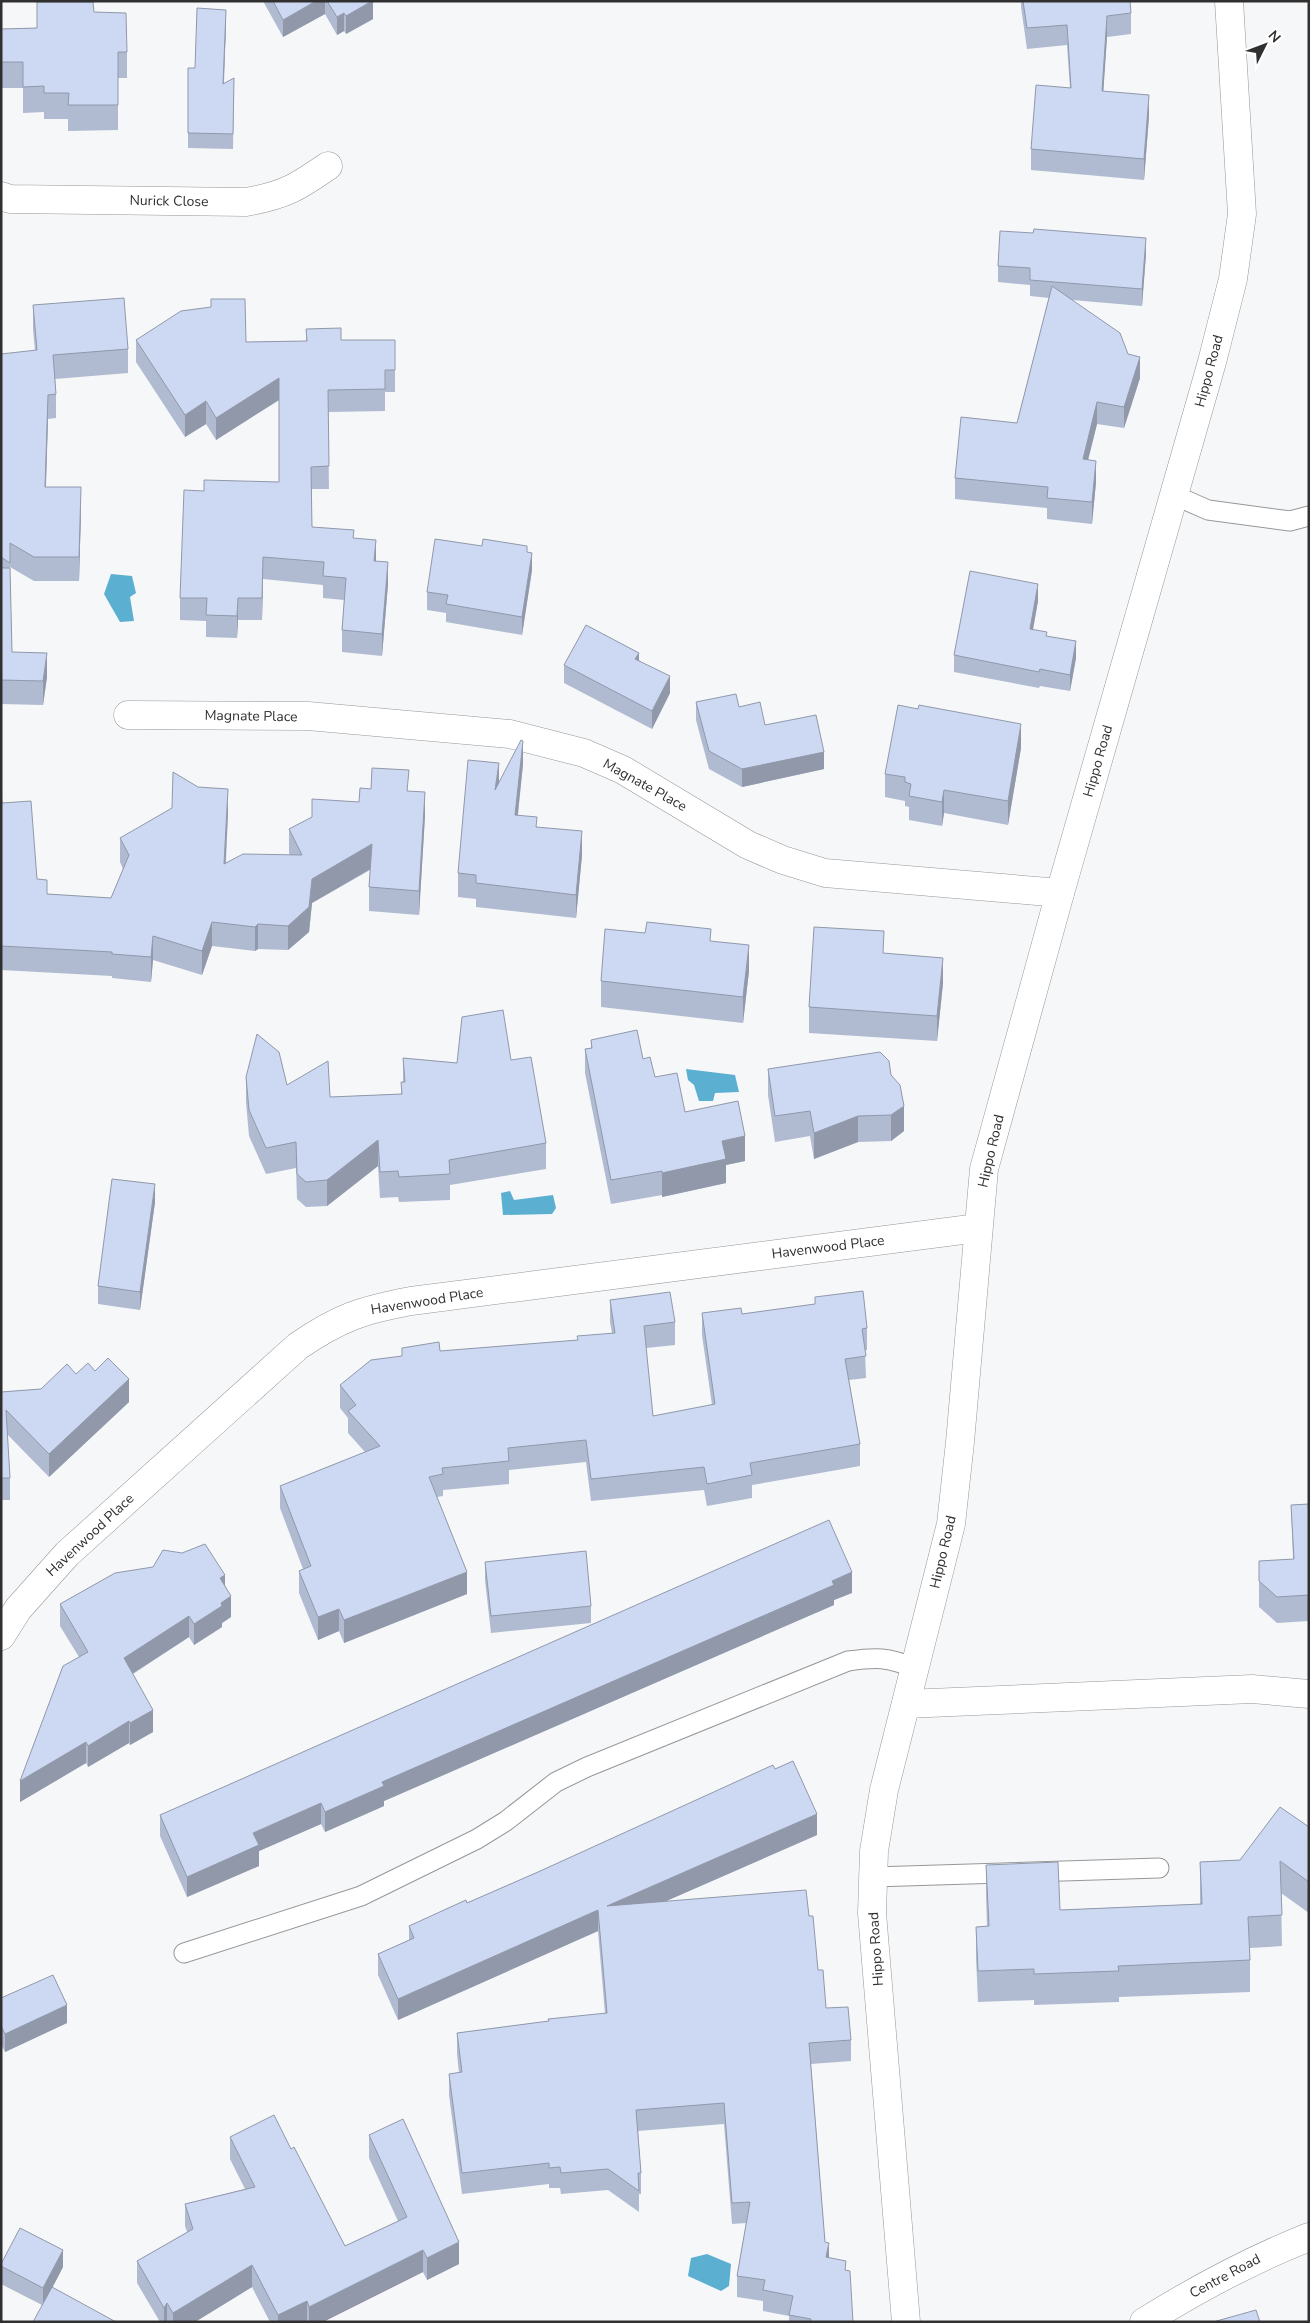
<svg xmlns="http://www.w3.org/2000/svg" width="1310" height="2323" viewBox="0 0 1310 2323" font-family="'Nunito Sans',sans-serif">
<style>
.water{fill:#5bafd1}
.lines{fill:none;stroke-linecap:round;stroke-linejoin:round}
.service-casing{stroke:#969799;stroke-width:21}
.minor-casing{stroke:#969799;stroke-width:29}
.service{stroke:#fff;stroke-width:19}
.minor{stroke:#fff;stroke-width:28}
.wall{fill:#b0bbd1}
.shaded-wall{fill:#9098aa}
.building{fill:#cdd9f3;stroke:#9098aa}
.labels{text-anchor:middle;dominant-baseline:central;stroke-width:4;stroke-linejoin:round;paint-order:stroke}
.street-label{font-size:14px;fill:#303031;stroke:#fff}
</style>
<rect width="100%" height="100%" fill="#f6f7f9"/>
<g class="water">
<path d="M111,574L132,576L136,593L130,597L134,621L120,622L104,594Z"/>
<path d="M686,1069L735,1075L739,1092L715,1093L713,1101H699L694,1085L688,1080Z"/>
<path d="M510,1191L514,1200L553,1195L556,1208L552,1214L503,1215L501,1193Z"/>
<path d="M707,2254L731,2264L729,2286L721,2291L688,2276L691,2258Z"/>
</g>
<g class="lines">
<defs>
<g id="service">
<path d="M1174,495L1208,510L1290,521L1309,516"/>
<path d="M873,1877L1159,1868"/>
<path d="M184,1953L361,1896L477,1839L506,1821L556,1782L587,1767L848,1661C877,1657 887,1657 915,1668"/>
</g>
<g id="minor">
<path d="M1,196L10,199L246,202C285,195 296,188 328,166"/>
<path d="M128,715L308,716L510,734L584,753L623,770L748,845L783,860L825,873L1060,893"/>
<path d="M1,1636L18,1609L67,1554L298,1346C339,1318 362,1310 411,1301L978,1228"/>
<path d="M906,1704L1252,1689L1309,1694"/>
<path d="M906,2322L872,1913L874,1851L884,1790L951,1524L960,1442L984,1169L1060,893L1212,362L1233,279L1242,214L1229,1"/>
<path d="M1144,2322C1197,2289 1251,2260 1309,2237"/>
</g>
</defs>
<use href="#service" class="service-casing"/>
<use href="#minor" class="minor-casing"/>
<use href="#service" class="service"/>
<use href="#minor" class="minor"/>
</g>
<g class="wall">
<path d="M263,1H373V19L346,34L344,31L337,35L325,14L283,37Z"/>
<path d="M1021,1H1130L1131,13V34L1107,37L1103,91L1149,116L1144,180L1031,170V149L1070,88L1067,45L1027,49L1021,7Z"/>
<path d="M37,2L94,12L127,52V78H118V130L68,131V119H44V112L23,113V88H1V29L37,28Z"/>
<path d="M226,25L224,84L234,78L233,149L188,148V68H195Z"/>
<path d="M1146,254L1142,306L1072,300L1128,354L1140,378L1124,428L1097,424L1088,460L1096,482L1092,524L1047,519V508L955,499V478L1017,423L1049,298L1030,296V285L998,282V266Z"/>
<path d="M211,299L246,342L306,341V329L341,340H395V392H385V411L328,412L329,489H312V527L354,539L376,561L388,584L382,656L342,652V630L344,600L323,598V585L263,579L262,620H238L237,638L206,637V621L180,620V598L204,491L279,482V400L216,440L206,424L185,437L136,362V340L211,307Z"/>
<path d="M33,305L128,349V373L55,379L56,394V418L48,419L46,487L81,511L79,581H34L10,567L12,652L47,677L43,705L1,704V354L35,351L33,329Z"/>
<path d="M482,546L527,552L532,570L522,635L446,622V613L427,610V592Z"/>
<path d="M1038,601L1033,630L1047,636L1076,658L1070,691L1040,686L1039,688L954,672V655Z"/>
<path d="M639,660L670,693L652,729L564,683V665Z"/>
<path d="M696,702L739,707L824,769L742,787L709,769L696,720Z"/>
<path d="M1021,748L1008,825L944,813L942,826L909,820V807L905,806V801L885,797V774Z"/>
<path d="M523,764L518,815L582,855L576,918L476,907V899L458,897V873L499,782Z"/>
<path d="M371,789L409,791L425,816L419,915L369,911V887L370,870L312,903L309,932L288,950L258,949L255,951L212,946L202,975L153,960L151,982L112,978V976L1,970V791L2,803L37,879L47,894L111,898L123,869L120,862V838L228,813L226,863L290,855L289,853V829L359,802Z"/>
<path d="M711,941L749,971L743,1023L601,1007V981Z"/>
<path d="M884,953L943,983L937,1041L809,1033V1007Z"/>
<path d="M591,1040L643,1059L655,1077L685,1112L745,1161L726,1165V1183L662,1197V1195L611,1204L585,1073V1049L591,1048Z"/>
<path d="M403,1058L457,1063L511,1060L546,1143V1169L450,1185V1200L399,1202L398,1197L380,1198L378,1166L327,1206L306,1207L297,1199L296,1168L266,1174L249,1136L246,1102V1077L287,1085L330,1097L401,1094L403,1082Z"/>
<path d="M768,1069L891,1075L904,1131L891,1141L858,1142L814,1159L810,1136L775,1142L768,1095Z"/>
<path d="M155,1202L140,1310L98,1304V1286Z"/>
<path d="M815,1297L867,1328V1350H865L866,1378L849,1380L860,1444V1466L752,1485V1498L707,1506L704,1490L591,1501L586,1462L509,1470V1484L443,1490V1496L437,1497L467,1594L344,1643L339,1631L318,1640L299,1593V1571L303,1569L280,1508V1486L365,1452L348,1433V1418L340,1408V1385L402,1356V1348L440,1351L577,1340L612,1333L610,1322V1300L675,1322V1345L646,1348L653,1416L712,1405L702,1335V1313L742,1314L815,1304Z"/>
<path d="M95,1371L129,1402L49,1477L7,1434L10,1478V1500H1V1392L41,1389L76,1374Z"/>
<path d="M1309,1504V1621L1277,1623L1259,1607V1561L1293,1559L1291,1505Z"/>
<path d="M485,1562L591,1606V1623L491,1633L485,1580Z"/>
<path d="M225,1585L231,1617L222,1623V1627L194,1645L189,1637L133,1674L153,1732L130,1745L129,1743L88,1767L86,1763L20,1802L79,1657L60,1626V1604Z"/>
<path d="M852,1593L834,1600V1605L384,1801V1806L325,1832L321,1824L259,1851V1866L187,1897L160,1836V1815Z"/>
<path d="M775,1769L817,1835L666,1901L809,1916L818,1970L826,2008L851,2040V2061L811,2064L825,2242L829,2258L846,2270L853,2322H789V2316L763,2311V2301L737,2297V2276L746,2223L732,2224L724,2124L638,2131L641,2173V2194H639V2212L608,2190L561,2194L560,2188H549V2184L462,2194L449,2095V2074L459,2073L457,2054V2033L605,2014L598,1931L398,2020L378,1975V1954L409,1940V1926L467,1903Z"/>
<path d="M1309,1827V1913L1281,1893L1282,1946L1250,1948V1992L1119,1997V2002L1034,2005V2000L978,2002L976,1958V1927L987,1926L986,1896V1865L1060,1910L1200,1904V1862L1240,1860Z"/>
<path d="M1,1998L67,2023L5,2052L1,2044Z"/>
<path d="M369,2135L459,2264L427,2280L423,2272L323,2322H270L252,2287L195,2322H160L137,2283V2261L187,2232L185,2226V2204L245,2189L230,2159V2137L291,2149L345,2246L398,2221L369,2158Z"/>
<path d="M1,2264L63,2267L42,2305L1,2284Z"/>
</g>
<g class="shaded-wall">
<path d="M316,1H325V14L283,37V20Z"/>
<path d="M373,1V19L346,34V16Z"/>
<path d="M226,10V25L223,99V84Z"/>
<path d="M344,13V31L337,35V17Z"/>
<path d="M1107,16V37L1102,112V91Z"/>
<path d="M1149,95V116L1144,180V159Z"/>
<path d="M1146,238V254L1142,306V289Z"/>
<path d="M1140,357V378L1124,428V407Z"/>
<path d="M279,378V400L216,440V418Z"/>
<path d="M48,395V419L45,511V487Z"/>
<path d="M206,401V424L185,437V415Z"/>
<path d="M1097,402V424L1083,480V459Z"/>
<path d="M1096,461V482L1092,524V502Z"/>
<path d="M81,487V511L79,581V557Z"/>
<path d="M376,540V562L374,561Z"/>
<path d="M532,553V570L522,635V617Z"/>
<path d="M263,557V579L262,620V598Z"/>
<path d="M388,562V584L382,656V634Z"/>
<path d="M1038,584V601L1030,645V629Z"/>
<path d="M238,598V620L237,638V616Z"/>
<path d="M1076,641V658L1070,691V675Z"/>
<path d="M47,653V677L43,705V681Z"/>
<path d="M639,653V670L635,659Z"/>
<path d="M670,676V693L652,729V711Z"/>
<path d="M1021,724V748L1008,825V801Z"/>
<path d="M523,741V764L515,839V815Z"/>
<path d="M824,752V769L742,787V769Z"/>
<path d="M499,763V787L495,790Z"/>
<path d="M228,789V813L224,888V864Z"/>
<path d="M944,790V813L942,826V802Z"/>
<path d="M425,792V816L419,915V891Z"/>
<path d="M582,831V855L576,918V895Z"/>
<path d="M372,844V868L312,903L309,932L288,950V926L312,879Z"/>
<path d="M212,922V946L202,975V951Z"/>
<path d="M258,924V949L255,951V927Z"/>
<path d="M153,936V960L151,982V957Z"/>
<path d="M749,945V971L743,1023V997Z"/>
<path d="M943,958V983L937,1041V1016Z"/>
<path d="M904,1106V1131L891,1141V1115Z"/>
<path d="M858,1116V1142L814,1159V1133Z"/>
<path d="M745,1136V1161L726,1165V1183L662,1197V1173L722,1141Z"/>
<path d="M378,1140V1166L327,1206V1180Z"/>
<path d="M155,1184V1202L140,1310V1292Z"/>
<path d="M129,1379V1402L49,1477V1454Z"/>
<path d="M467,1572V1594L344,1643V1620Z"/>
<path d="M852,1572V1593L834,1600V1605L384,1801V1806L325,1832V1812L382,1782Z"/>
<path d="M225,1575V1596L220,1578Z"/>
<path d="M231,1596V1617L222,1623V1627L194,1645V1624L221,1603Z"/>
<path d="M339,1609V1631L318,1640V1617Z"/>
<path d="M189,1616V1637L124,1679V1658Z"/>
<path d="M153,1710V1732L130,1745V1723Z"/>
<path d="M129,1721V1743L88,1767V1746Z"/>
<path d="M86,1742V1763L20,1802V1781Z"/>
<path d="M321,1803V1824L259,1851V1866L187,1897V1877L253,1833Z"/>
<path d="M817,1814V1835L607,1927V1906Z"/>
<path d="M598,1910V1931L398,2020V1999Z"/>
<path d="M67,2005V2023L5,2052V2034Z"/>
<path d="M459,2242V2264L427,2280V2258Z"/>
<path d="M829,2243V2264L826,2257Z"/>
<path d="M63,2250V2267L43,2306V2288Z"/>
<path d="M423,2250V2272L323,2322H309V2307Z"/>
<path d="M252,2265V2287L195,2322H173V2313Z"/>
<path d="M307,2301V2322H278V2315Z"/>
<path d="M167,2303V2322H164V2308Z"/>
</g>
<g class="building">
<path d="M273,1H316L283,20Z"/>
<path d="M327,1H372L346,16L344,13L337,17Z"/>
<path d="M1023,1H1130L1131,13L1107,16L1102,91L1149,95L1144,159L1031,149L1036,85L1071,88L1067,25L1027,28Z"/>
<path d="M37,2H93L94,12L126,13L127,52H118V105H68L69,93H44V86L23,87V62H1V29L37,28Z"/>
<path d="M197,8L226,10L223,84L234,78L233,134L188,133V68H195Z"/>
<path d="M1034,229L1146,238L1142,289L1030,280V268L998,266L1000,231L1033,233Z"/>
<path d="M1052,286L1120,333L1128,354L1140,357L1124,407L1097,402L1083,459L1096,461L1092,502L1047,498L1048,487L955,478L961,417L1017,423Z"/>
<path d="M124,298L128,349L53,355L56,394L48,395L45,487H81L79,557H34L10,543V563L1,557V354L37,350L33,305Z"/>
<path d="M211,299H245L246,342L307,341L306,329L341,328V340H395V370H385V389L328,390L329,466L311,467L312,527L354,530L353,538L376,540L374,561L388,562L382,634L342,630L346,578L323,576L324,562L263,557L262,598H238L237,616L206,615L207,598H180L184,490L204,491V480L279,482V378L216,418L206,401L185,415L136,340L181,311L211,307Z"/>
<path d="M435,539L482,546L483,539L527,546V552L532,553L522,617L446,604L448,595L427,592Z"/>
<path d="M1,568H10L12,652L47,653L43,681L1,680Z"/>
<path d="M970,571L1038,584L1030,629L1047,632L1046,636L1076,641L1070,675L1040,669L1039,672L954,655Z"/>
<path d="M586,625L639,653L635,659L670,676L652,711L564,665Z"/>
<path d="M736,694L739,707L760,702L765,725L816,715L824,752L742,769L709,751L696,702Z"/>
<path d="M898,705L918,709L919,705L1021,724L1008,801L944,790L942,802L909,796L911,784L905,782V777L885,774Z"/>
<path d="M521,740L523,741L515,815L537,817L536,827L582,831L576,895L476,883V875L458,873L468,760L499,763L495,790Z"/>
<path d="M372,768L409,770L407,791L425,792L419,891L369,887L372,844L312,879L309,907L288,926L258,924L255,927L212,922L202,951L153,936L151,957L112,954V952L1,946V791L2,803L31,801L37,879L47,880V894L111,898L129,855L120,838L172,808L173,772L198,787L228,789L224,864L243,854L302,855L289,829L312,817V799L359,802L360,788L371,789Z"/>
<path d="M647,922L711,929L710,941L749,945L743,997L601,981L605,929L645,933Z"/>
<path d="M814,927L884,931L883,953L943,958L937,1016L809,1007Z"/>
<path d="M503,1010L511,1060L531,1057L546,1143L449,1160L450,1174L399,1177L398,1171L380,1172L378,1140L327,1180L306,1182L297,1174L296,1142L266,1148L249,1110L246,1077L257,1034L279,1052L287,1085L328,1061L330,1097L402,1094L401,1082H405L403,1058L457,1063L462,1017Z"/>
<path d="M637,1030L643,1059L650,1057L655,1077L677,1073L685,1112L738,1101L745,1136L722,1141L726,1159L662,1173V1171L611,1180L585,1049L592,1048L591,1040Z"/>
<path d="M880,1052L889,1061L891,1075L900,1085L904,1106L891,1115L858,1116L814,1133L810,1111L775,1116L768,1069Z"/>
<path d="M112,1179L155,1184L140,1292L98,1286Z"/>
<path d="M863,1291L867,1328L862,1329L866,1356L845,1359L860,1444L750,1463L752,1475L707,1484L704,1467L591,1479L586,1440L508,1448L509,1461L442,1468L443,1474L429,1477L467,1572L344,1620L339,1609L318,1617L299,1571L311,1566L280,1486L380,1446L348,1411L356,1405L340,1385L371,1360L402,1356V1348L439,1342L440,1351L578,1340L577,1336L615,1333L610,1300L670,1292L675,1322L644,1326L653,1416L715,1404L702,1313L741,1308L742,1314L815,1304V1297Z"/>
<path d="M108,1358L129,1379L49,1454L6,1410L10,1478H1V1392L41,1389L67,1364L76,1374L88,1363L95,1371Z"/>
<path d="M1309,1504V1595L1277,1597L1259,1581V1561L1294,1559L1291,1505Z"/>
<path d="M829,1520L852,1572L832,1581L834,1585L382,1782L384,1786L325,1812L321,1803L253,1833L259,1845L187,1877L160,1815Z"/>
<path d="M205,1544L225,1575L220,1578L231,1596L221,1603L222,1606L194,1624L189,1616L124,1658L153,1710L130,1723L129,1721L88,1746L86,1742L20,1781L63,1666L88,1652L60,1604L115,1573L153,1567L163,1550L182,1553Z"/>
<path d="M586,1551L591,1606L491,1616L485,1562Z"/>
<path d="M793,1761L817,1814L607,1906L806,1890L809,1916H813L818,1970H823L826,2008L848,2007L851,2040L809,2043L825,2242L829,2243L826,2257L846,2261L845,2270L850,2271L853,2322H811V2319L789,2315L793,2296L763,2290L765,2280L737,2276L750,2202L732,2203L724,2103L636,2110L641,2173H638L639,2191L608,2169L561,2173L560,2167L549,2168V2163L462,2173L449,2074L462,2072L457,2033L549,2021L548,2019L607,2013L598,1910L398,1999L378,1954L414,1938L409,1926L466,1900L467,1903L538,1872L773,1765L775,1769Z"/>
<path d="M1280,1807L1309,1827V1882L1280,1861L1282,1915L1248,1917L1250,1960L1118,1966L1119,1971L1034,1974V1969L978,1971L976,1927L989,1926L986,1865L1058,1862L1060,1910L1202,1904L1200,1862L1240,1860Z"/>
<path d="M53,1975L67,2005L5,2034L1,2026V1998Z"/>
<path d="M274,2115L291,2149L294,2147L345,2246L407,2217L369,2135L403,2119L459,2242L427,2258L423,2250L309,2307L307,2301L278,2315L252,2265L173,2313L167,2303L164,2308L137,2261L193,2229L185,2204L255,2187L230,2137Z"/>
<path d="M20,2228L63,2250L43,2288L1,2266V2264Z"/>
<path d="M52,2287L116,2322H33Z"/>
<path d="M1256,2310L1260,2322H1213Z"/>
</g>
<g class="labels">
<g class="street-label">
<text transform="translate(169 201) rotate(1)">Nurick Close</text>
<text transform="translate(1209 371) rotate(-75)">Hippo Road</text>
<text transform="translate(251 716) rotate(1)">Magnate Place</text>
<text transform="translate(1098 761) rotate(-74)">Hippo Road</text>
<text transform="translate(645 785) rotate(29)">Magnate Place</text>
<text transform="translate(991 1151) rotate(-77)">Hippo Road</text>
<text transform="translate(828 1247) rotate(-7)">Havenwood Place</text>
<text transform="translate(427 1301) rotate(-9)">Havenwood Place</text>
<text transform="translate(90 1535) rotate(-43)">Havenwood Place</text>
<text transform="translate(943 1552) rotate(-77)">Hippo Road</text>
<text transform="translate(876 1949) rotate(-94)">Hippo Road</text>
<text transform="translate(1225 2276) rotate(-28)">Centre Road</text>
</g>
</g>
<rect width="1310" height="2323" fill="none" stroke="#303031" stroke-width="5"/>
<g transform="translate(1265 45) rotate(48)" stroke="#ffffff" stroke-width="4" paint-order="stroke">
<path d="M0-4L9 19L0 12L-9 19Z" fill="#303031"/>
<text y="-8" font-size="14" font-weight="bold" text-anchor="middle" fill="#303031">N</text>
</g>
</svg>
